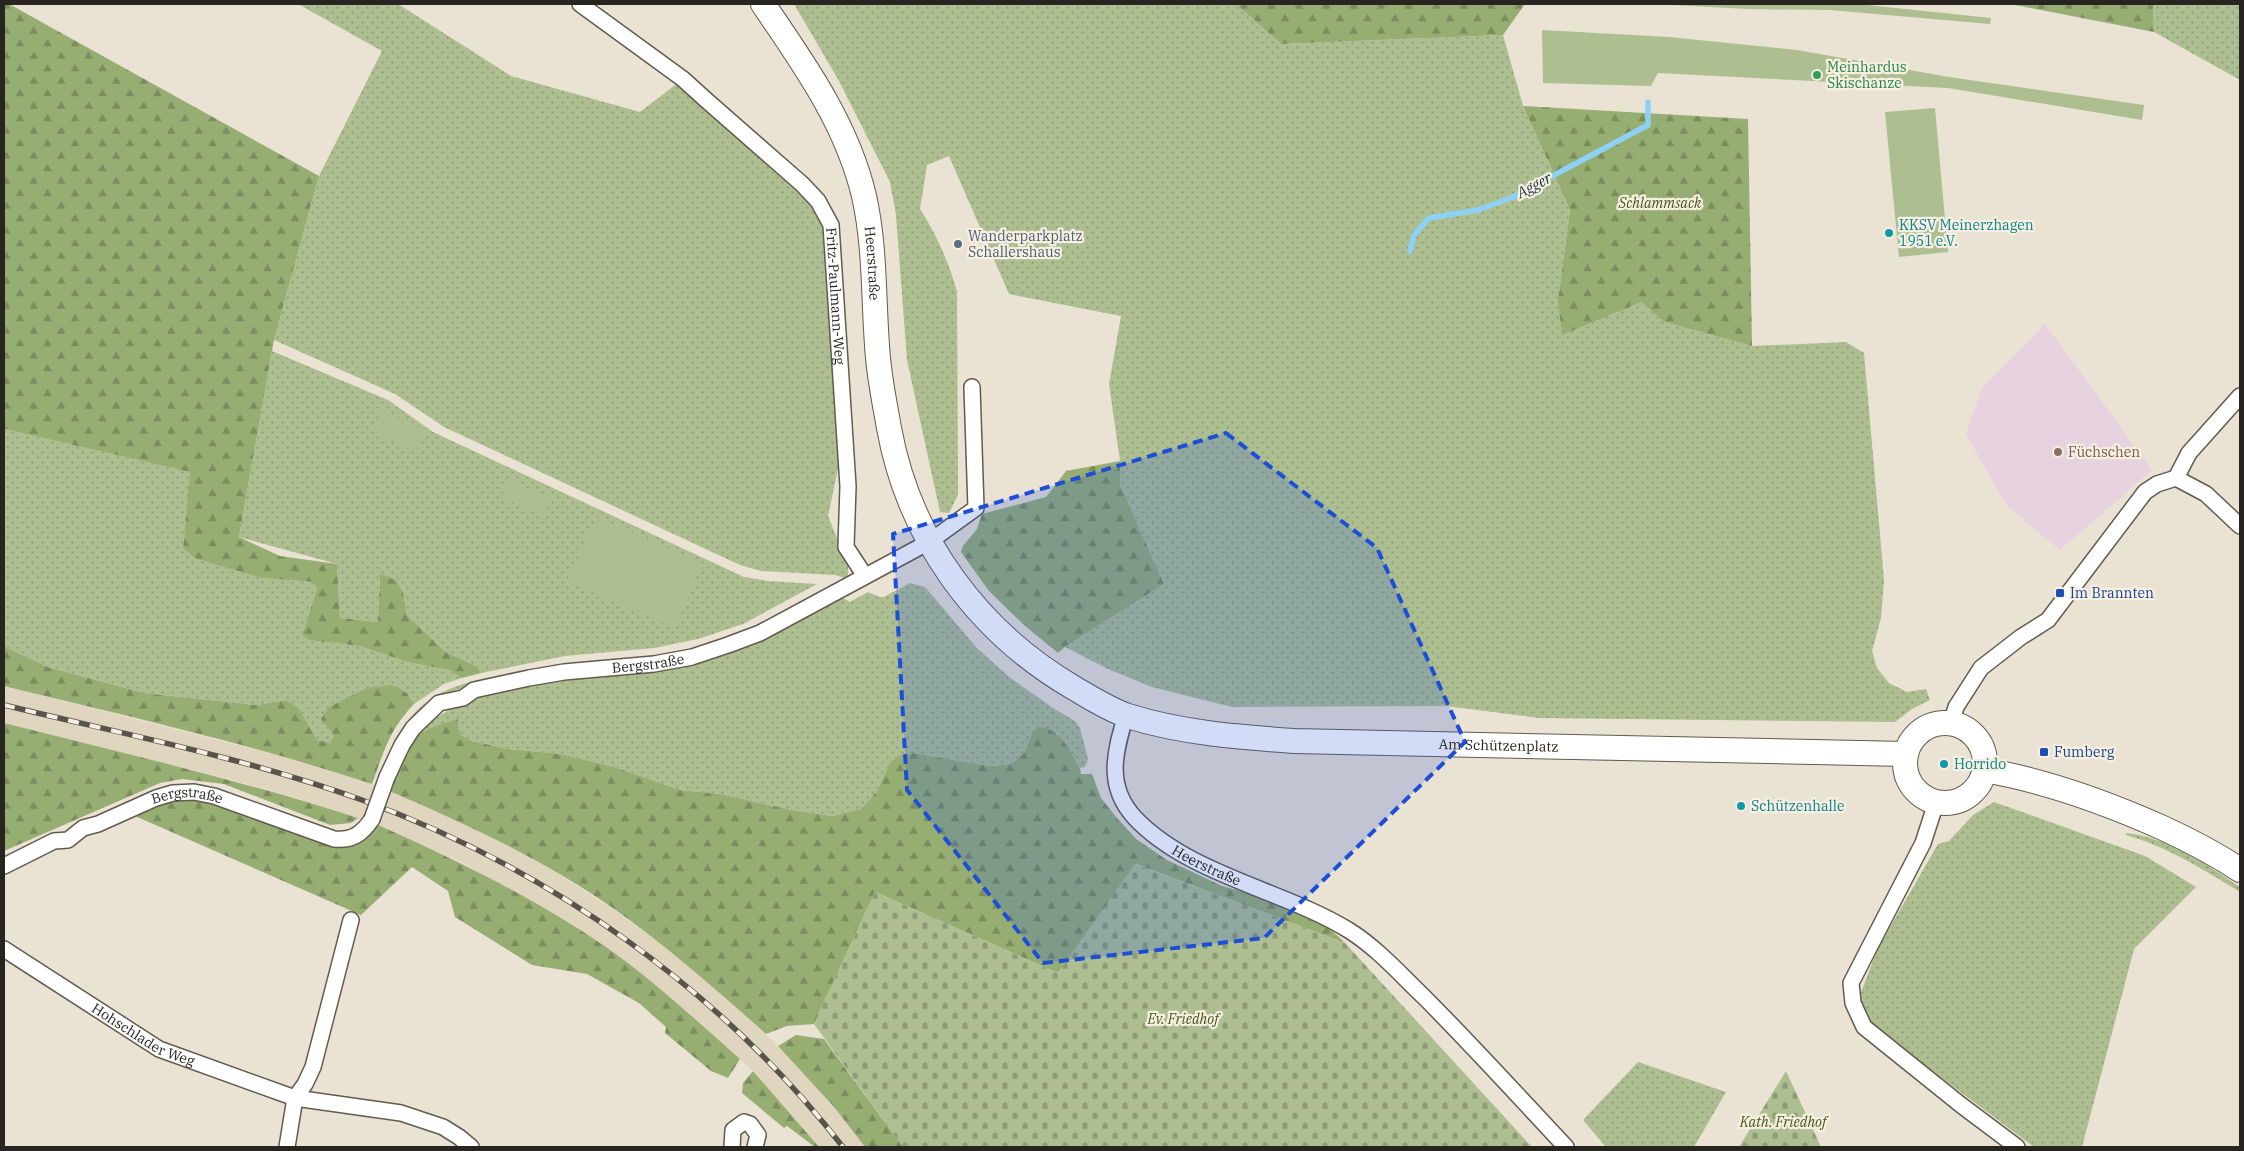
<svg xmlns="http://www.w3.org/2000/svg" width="2244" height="1151" viewBox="0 0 2244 1151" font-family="'IBM Plex Serif',serif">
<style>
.built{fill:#e0d5bf}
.education{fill:#e7d2e0}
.grass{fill:url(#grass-dots)}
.forest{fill:url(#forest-firs)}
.cemetery{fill:url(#cemetery-stones)}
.garden{fill:#adbf91}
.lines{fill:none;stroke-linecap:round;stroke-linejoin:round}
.stream{stroke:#8ed1f6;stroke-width:5.5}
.minor-casing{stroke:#625b4e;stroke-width:18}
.primary-casing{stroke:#625b4e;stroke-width:26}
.minor{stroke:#fff;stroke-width:15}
.primary{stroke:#fff;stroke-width:24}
.rail-casing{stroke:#58544c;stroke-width:5.5}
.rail{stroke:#f7efe0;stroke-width:4;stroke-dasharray:11;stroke-linecap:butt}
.minor-bridge-casing{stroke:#625b4e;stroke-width:18;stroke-linecap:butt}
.minor-bridge{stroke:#fff;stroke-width:15}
.marked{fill:#1d4ed8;fill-opacity:0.2;stroke:#1d4ed8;stroke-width:4;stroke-dasharray:10 6;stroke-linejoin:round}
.leisure-dot{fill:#2e9e5b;stroke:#f7efe0;stroke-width:2}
.culture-dot{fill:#0f9aa8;stroke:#f7efe0;stroke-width:2}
.service-dot{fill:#5c6f8a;stroke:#f7efe0;stroke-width:2}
.education-dot{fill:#8d6e63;stroke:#f7efe0;stroke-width:2}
.transit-dot{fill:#1a4fb4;stroke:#f7efe0;stroke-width:2}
.labels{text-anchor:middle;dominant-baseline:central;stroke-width:4.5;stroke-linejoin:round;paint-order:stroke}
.leisure-label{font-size:14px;fill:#27864d;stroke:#f7efe0;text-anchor:start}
.park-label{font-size:14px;font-style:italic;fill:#45591a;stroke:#f7efe0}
.culture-label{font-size:14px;fill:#0d838f;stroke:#f7efe0;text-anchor:start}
.service-label{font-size:14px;fill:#4e5e75;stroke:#f7efe0;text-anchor:start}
.street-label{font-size:14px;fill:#282520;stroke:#f7efe0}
.education-label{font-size:14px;fill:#785e54;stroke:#f7efe0;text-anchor:start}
.transit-label{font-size:14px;fill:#164399;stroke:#f7efe0;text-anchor:start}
.water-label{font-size:15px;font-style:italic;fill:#133241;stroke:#f7efe0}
</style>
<defs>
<pattern id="grass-dots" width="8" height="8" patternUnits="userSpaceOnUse" patternTransform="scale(1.25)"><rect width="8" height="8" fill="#adbf91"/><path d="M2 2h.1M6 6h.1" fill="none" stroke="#8d9b76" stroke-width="1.8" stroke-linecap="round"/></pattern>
<pattern id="forest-firs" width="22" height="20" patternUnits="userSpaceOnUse" patternTransform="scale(1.25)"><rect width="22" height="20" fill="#97ae73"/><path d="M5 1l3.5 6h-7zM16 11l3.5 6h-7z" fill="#7b8d5e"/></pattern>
<pattern id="cemetery-stones" width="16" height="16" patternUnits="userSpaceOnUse" patternTransform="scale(1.25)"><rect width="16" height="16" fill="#adbf91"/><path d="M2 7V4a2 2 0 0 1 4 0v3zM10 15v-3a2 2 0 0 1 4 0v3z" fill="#8d9b76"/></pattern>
</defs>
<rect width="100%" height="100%" fill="#eae2d3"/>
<path class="built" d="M4,686L301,761L372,784L464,823L544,865L616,911L698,972L778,1046L835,1108L865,1147H819L753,1071L676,1002L606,948L463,863L378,825L287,795L209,774L4,723Z"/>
<path class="education" d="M2045,324L2152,470L2060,550L2006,505L1966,434L1982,388Z"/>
<g class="grass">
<path d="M298,4H398L511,76L640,112L683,79L802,184L831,225L845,435L828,516L848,565V576L845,578L835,575L761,571L740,565L444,427L395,394L274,340L319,176L382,51Z"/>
<path d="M794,4H1236L1281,44L1503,35L1523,106L1570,210L1558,300L1641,302L1664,322L1752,346L1846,342L1864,353L1884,580L1881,618L1872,651L1877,668L1889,683L1907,692L1926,689L1930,700L1912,709L1895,722L1539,718L1446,706L1232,707L1152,687L1108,669L1065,647L1164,584L1120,484V461L1109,384L1121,316L1009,294L949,156L927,165L920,209C937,235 948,261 957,291L958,495L949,513L940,512L907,360L896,215L890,182L839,81Z"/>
<path d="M2153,4H2240V80L2154,32Z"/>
<path d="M272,351L388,400L433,432L744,577L768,581L817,584L743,624L698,639L654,648L565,656L481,673L478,667L446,652L407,615L403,592L396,580L380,575L378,622L340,618L337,564L239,537Z"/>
<path d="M4,429L191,472L183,548L262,578L313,582L317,589L302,635L308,640L359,646L407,662L449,670L462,678L444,684L414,704L407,693L334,735L330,744L317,740L299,708L286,700L257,705L144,693L48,667L4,646Z"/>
<path d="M910,583L925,587L977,648L1009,677L1053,708L1075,721L1080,728L1088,759L1085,767L1080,768L1057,733H1032L1024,753L1011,764L990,766L913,753L889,764L877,791L861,809L832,816L792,810L721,794L680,790L615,767L561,754L508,749L472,741L462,737L458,727V719L415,738L426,725L442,714L458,705L483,696L534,685L696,663L738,650L773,635L843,598L850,602L868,592L880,597H884Z"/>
<path d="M510,673L506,677L462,688L440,696L393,747C418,691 456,684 510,673Z"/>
<path d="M1994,802L2145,856L2196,887L2134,949L2082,1147H2034L1870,1024L1860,995L1878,948L1938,844L1949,841L1973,815Z"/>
<path d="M2126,833C2167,837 2206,864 2240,887V892C2204,870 2168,847 2126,835Z"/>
<path d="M1638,1062L1726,1092L1694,1147H1606L1583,1120Z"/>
</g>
<g class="forest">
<path d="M4,4H9L319,176L274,340L239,537L280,556L337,564L340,618L378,622L380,574L396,580L403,592L407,615L446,652L478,667L481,673L462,678L449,670L407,662L359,646L308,640L302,635L317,589L313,582L262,578L195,558L183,548L190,472L4,429Z"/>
<path d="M1236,4H1525L1503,35L1281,44Z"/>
<path d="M2010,4H2153L2154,32Z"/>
<path d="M1523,106L1748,119L1752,346L1664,322L1641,302L1562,335L1558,300L1570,210Z"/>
<path d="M1120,461V484L1164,584L1065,647L1058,653L1025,626L989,591L961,552L963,546L977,529L982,514L1046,497L1066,471Z"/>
<path d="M4,646L48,667L144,693L257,705L286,700L299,708L317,740L330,743L334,735L321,719L329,707L367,688L392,685L407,693L414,704C389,730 384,752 372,784C251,744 127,716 4,686Z"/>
<path d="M458,719V727L462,736L472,741L508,749L561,754L615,767L680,790L721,794L792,810L832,816L861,809L877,791L889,764L898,756L913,753L990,766L1011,764L1024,753L1032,733L1038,727C1061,727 1069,751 1080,768L1081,774H1092L1101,798L1117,818L1136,839L1167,860L1222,886L1277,901L1323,922L1345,943L1136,864L1058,973L875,892L814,1024L787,1026L766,1034C718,991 670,949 617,911C547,862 468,824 389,791C396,775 402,750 415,738C426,728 444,723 458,719Z"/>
<path d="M4,723C123,753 241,780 358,818L351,823L330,825L224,784L182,779L160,783L4,851Z"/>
<path d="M186,799L213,801L337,846C356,848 367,841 378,825C457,860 534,898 606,947C653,980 697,1021 740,1059L728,1078L711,1071L665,1033L666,1027L639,1003L587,974L532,965L455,917L448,891L412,867L361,915L135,816L162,804Z"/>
<path d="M796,1035L824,1039L903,1147H865L835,1108L778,1046Z"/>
<path d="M753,1071L819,1147H815L787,1126L784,1128L742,1093L743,1083Z"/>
</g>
<g class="cemetery">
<path d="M1135,864L1345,943L1532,1147H903L814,1024L875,892L1058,973Z"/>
<path d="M1786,1071L1821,1147H1739Z"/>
</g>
<g class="garden">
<path d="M1652,4H1858L1991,18L1990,24L1830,10L1748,9Z"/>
<path d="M1542,30L1669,37L1797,50L1949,77L2144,105L2142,120L1948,88L1658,73L1651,86L1543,83Z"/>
<path d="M1935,108L1948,252L1899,257L1885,112Z"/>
<path d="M382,410L426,431L416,452L372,431Z"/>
<path d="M509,480L551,498L543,515L501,497Z"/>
<path d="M596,517L703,563L675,628L568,582Z"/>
</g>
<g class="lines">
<path class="stream" d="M1410,251L1414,235L1429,218L1478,210L1511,198L1648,125V102"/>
<defs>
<g id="minor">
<path id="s1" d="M580,4L683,79L705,99L802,184L818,201L831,225L848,486L846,547L865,576"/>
<path d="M2176,478L2189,453L2240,396"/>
<path id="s2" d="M1126,715C1115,751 1105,786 1135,818C1189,875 1284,890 1350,931C1378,949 1400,974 1423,996C1472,1045 1519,1097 1566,1147"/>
<path d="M1951,724L1956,707L1981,668L2021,637L2048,620L2145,492L2157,484L2176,478L2206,494L2240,526"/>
<path id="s3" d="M387,777L402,745L413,728L439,703L463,698L474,690L529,678L564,672L654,664L692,657L728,645L760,633L929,542L976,508L972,387"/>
<path d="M1936,803L1923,843L1851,983L1853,1003L1864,1027L1961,1105L2017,1147"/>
<path id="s4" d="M4,866L54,841L68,840L83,828L98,824L156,798L173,793L194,792L214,796L334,839C352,841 362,834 372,819"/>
<path id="s5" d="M4,949L159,1049L295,1098L401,1113L443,1127L459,1137L471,1147"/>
<path d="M287,1147L295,1098L305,1084L313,1067L351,920"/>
<path d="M732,1147L733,1130L744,1122L750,1124L758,1135L755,1147"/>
</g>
<g id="primary">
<path id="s6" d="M763,4C804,64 847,124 864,196C876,249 873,304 878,358C880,381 885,405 889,428C909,539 978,632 1074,688C1091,698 1110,710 1128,716C1182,733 1238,737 1294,741L1906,754"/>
<circle cx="1945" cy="763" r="40"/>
<path d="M1984,770C2047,781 2105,802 2163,828C2189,840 2216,854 2240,870"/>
</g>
</defs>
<use href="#minor" class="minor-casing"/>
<use href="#primary" class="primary-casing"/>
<use href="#minor" class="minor"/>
<use href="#primary" class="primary"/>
<defs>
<path id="rail" d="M4,705C123,734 246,758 362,800C548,868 721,990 843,1147"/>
</defs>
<use href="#rail" class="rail-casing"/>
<use href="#rail" class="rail"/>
<defs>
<path id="minor-bridge" d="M372,819L387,777"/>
</defs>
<use href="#minor-bridge" class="minor-bridge-casing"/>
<use href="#minor-bridge" class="minor-bridge"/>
</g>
<path class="marked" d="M1226,433L1377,548L1465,742L1264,938L1043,963L907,790L893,534Z"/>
<circle class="leisure-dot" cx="1817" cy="75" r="5"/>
<g class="culture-dot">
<circle cx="1889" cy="233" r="5"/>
<circle cx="1944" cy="764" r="5"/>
<circle cx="1741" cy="806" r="5"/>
</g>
<circle class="service-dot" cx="958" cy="244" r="5"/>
<circle class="education-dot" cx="2058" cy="452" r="5"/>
<g class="transit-dot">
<rect x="2055" y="588" width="10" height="10" rx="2.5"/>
<rect x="2039" y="747" width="10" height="10" rx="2.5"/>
</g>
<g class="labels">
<g class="leisure-label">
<text x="1827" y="67">Meinhardus<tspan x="1827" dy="16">Skischanze</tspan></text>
</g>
<g class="park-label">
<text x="1660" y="203">Schlammsack</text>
<text x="1183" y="1019">Ev. Friedhof</text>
<text x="1783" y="1122">Kath. Friedhof</text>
</g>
<g class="culture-label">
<text x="1899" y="225">KKSV Meinerzhagen<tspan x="1899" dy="16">1951 e.V.</tspan></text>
<text x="1954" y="764">Horrido</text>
<text x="1751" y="806">Schützenhalle</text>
</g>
<g class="service-label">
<text x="968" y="236">Wanderparkplatz<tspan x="968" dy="16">Schallershaus</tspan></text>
</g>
<g class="street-label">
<text stroke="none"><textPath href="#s6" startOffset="286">Heerstraße</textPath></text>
<text stroke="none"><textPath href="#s1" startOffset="408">Fritz-Paulmann-Weg</textPath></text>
<text stroke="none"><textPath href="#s3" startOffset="306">Bergstraße</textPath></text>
<text stroke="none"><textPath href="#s6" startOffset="1215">Am Schützenplatz</textPath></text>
<text stroke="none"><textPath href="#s4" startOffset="200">Bergstraße</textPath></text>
<text stroke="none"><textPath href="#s2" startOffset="196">Heerstraße</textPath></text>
<text stroke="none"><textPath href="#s5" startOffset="164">Hohschlader Weg</textPath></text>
</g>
<g class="education-label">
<text x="2068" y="452">Füchschen</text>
</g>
<g class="transit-label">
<text x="2070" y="593">Im Brannten</text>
<text x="2054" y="752">Fumberg</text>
</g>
<g class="water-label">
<text transform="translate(1534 185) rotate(-28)">Agger</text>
</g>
</g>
<rect width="2244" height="1151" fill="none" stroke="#282520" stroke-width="10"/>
</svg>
